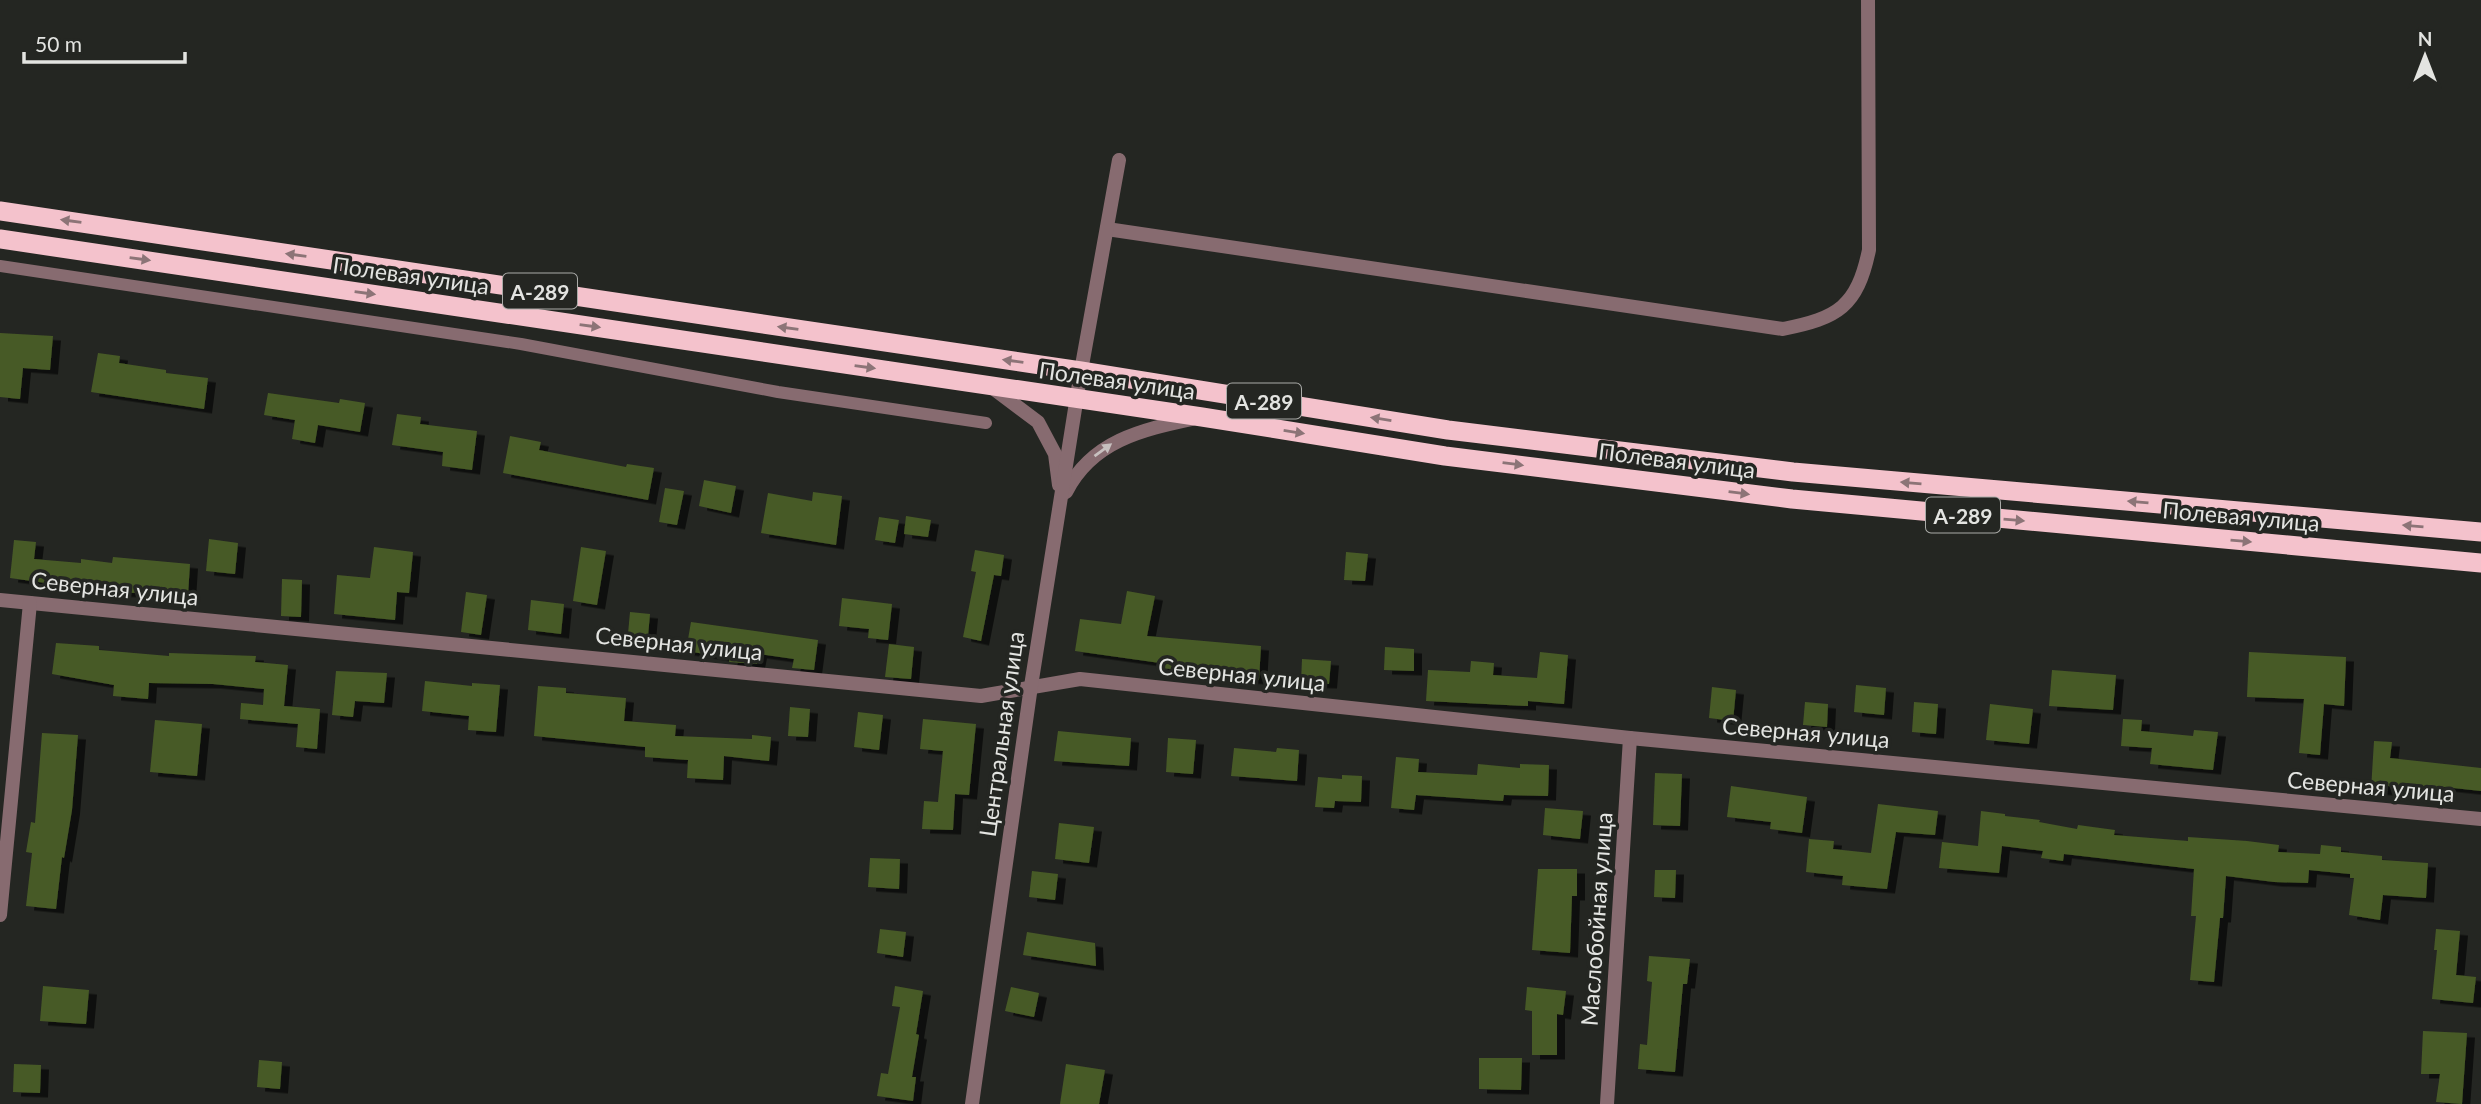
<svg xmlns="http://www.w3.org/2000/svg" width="2481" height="1104" viewBox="0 0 2481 1104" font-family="Lato,sans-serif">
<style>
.building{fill:#475a26;filter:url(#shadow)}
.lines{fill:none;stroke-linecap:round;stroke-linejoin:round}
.service{stroke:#876b70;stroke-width:12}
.minor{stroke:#876b70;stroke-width:14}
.tertiary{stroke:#876b70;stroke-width:14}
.trunk{stroke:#f4c2cc;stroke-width:19}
.oneway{fill:#8c7477}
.oneway2{fill:#c7c0bf}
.labels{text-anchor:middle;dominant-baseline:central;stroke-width:7;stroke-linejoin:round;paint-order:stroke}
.shield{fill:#242622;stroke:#aaaba8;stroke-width:2}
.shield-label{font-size:21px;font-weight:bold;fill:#e3e4e1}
.street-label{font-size:23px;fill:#e3e4e1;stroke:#242622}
</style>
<defs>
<filter id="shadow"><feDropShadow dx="8" dy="4.5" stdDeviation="0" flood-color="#0009"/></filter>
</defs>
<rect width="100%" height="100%" fill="#242622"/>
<g class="building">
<path d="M0,333L53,336L50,370L23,368L20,399L0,397Z"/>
<path d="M98,353L120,356L119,363L166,370V373L208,378L204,409L91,392Z"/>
<path d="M268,393L339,403L340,399L365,403L360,432L318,425L315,443L292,439L295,420L264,415Z"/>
<path d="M397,414L421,417L420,424L477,431L472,470L442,466L443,452L392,445Z"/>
<path d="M510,436L541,442L539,450L626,467L627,464L654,468L648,500L503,473Z"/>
<path d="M704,480L736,486L731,513L699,506Z"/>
<path d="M665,488L684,491L677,525L659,522Z"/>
<path d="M813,492L842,496L836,545L761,533L768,493L812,501Z"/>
<path d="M906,516L931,520L928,537L904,534Z"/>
<path d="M879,517L899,520L895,543L875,540Z"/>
<path d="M209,539L238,543L235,574L206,571Z"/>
<path d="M14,540L36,542L34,559L81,563V559L112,563L113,557L190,564L188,595L110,592L10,578Z"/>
<path d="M374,547L413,552L409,593L397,592L395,620L334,614L337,575L370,578Z"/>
<path d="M581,547L606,551L597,605L573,601Z"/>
<path d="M975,550L1004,555L1001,576L994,575L981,641L963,637L976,572L971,571Z"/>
<path d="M1346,552L1368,554L1365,581L1344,580Z"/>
<path d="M282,579L302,580L301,617L281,616Z"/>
<path d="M1127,591L1155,596L1147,636L1261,646L1259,680L1230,678L1231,674L1159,668L1160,663L1075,651L1080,619L1121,624Z"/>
<path d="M466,592L487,595L481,635L461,632Z"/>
<path d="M842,598L892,604L888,640L868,638L869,629L839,626Z"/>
<path d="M531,600L564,604L561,634L528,630Z"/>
<path d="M630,612L650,614L647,647L627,645Z"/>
<path d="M691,622L818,640L814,670L792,668L794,659L759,654L757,664L729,662L730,658L686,651Z"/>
<path d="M56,643L99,646V650L169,656V653L256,656L255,662L288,665L284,706L320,709L317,749L296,747L298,724L240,719L241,703L263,705L264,689L213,684L149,683L148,699L113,696L114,685L52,674Z"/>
<path d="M889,644L914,647L911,679L885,677Z"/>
<path d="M1385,647L1414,649V671L1384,670Z"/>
<path d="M1540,652L1568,655L1564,704L1528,701V706L1426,701L1428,670L1470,672L1471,661L1494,663L1493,675L1537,678Z"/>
<path d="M2249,652L2346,657L2344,706L2324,704L2320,755L2299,753L2304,699L2247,697Z"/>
<path d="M1302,659L1331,661L1329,684L1301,683Z"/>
<path d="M2052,670L2116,675L2113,710L2049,706Z"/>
<path d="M336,671L387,673L384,703L355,701L353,717L332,715Z"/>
<path d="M425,681L472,686V683L500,685L496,732L468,730L469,716L422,711Z"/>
<path d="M1856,685L1886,688L1884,715L1854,712Z"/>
<path d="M538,686L566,688V693L626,698L624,721L676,725L675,736L752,739V735L771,737L769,761L724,756L723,780L687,778L688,760L645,757V747L534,736Z"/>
<path d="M1712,687L1736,690L1733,721L1709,718Z"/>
<path d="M1805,702L1828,704L1827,727L1803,725Z"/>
<path d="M1914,702L1938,704L1936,734L1912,732Z"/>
<path d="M1990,704L2033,709L2029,744L1986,740Z"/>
<path d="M790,707L810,709L808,737L788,736Z"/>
<path d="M858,712L883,715L879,750L854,747Z"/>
<path d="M923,719L976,724L969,795L955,794L953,830L922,829L924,801L938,802L943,751L920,749Z"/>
<path d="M2123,719L2142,720L2141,731L2193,736L2194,730L2218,732L2213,770L2150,764L2152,748L2121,746Z"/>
<path d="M155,720L202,724L197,776L150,772Z"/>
<path d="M1058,731L1131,738L1129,766L1054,761Z"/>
<path d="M42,733L78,735L72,810L64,858L62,857L56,909L26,906L32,853L26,852L31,822L35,823Z"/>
<path d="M1168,738L1196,740L1193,774L1166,772Z"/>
<path d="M2374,741L2392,742L2390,758L2481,768V791L2444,787L2443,792L2388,786V791L2371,790Z"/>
<path d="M1234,748L1276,752L1277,748L1299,750L1297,781L1231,776Z"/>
<path d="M1396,757L1419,759L1418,772L1477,775L1478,764L1520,768V764L1549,765L1548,796L1504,795L1503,801L1416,795L1414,810L1391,808Z"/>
<path d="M1655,773L1682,774L1680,826L1653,825Z"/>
<path d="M1342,775L1362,776L1361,802L1335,801L1334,808L1315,807L1318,777L1342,779Z"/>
<path d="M1731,786L1807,797L1802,833L1770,829L1771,822L1727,817Z"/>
<path d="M1878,804L1938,811L1935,835L1896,832L1887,889L1842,885L1843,876L1806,872L1809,839L1834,841L1833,849L1871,853Z"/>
<path d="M1545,808L1583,811L1580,839L1543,835Z"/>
<path d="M1981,811L2005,814V816L2040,820L2039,822L2077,829L2078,825L2115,830L2114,835L2188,841V837L2247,841L2279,845L2278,852L2320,854L2321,845L2341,847V852L2382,856V860L2428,863L2426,898L2383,895L2380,920L2349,915L2354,878H2350V874L2309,870L2308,883L2274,882L2226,876L2223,918H2220L2214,982L2190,980L2196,916H2191L2194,869L2064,854L2063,861L2041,858L2043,851L2002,846L1999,873L1939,868L1942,842L1978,846Z"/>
<path d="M1059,823L1094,827L1089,863L1055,859Z"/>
<path d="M870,858L900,859L899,889L868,887Z"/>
<path d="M1538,869H1577V896H1572L1570,953L1532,950Z"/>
<path d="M1655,870H1676L1675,898L1654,897Z"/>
<path d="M1032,871L1058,874L1055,900L1029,897Z"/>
<path d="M880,929L906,932L903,957L877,953Z"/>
<path d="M2436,929L2460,931L2456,975L2476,977L2473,1003L2432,999L2437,950H2434Z"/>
<path d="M1027,932L1095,943L1096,966L1023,955Z"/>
<path d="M1649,956L1690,959L1687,984H1683L1675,1072L1638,1069L1640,1044L1647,1045L1652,982L1647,981Z"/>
<path d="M43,986L89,990L86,1024L40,1021Z"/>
<path d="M895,986L923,991L916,1034L919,1035L912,1077H916L913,1101L877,1096L881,1073L888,1074L900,1007L892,1006Z"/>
<path d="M1011,987L1039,993L1034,1017L1005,1011Z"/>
<path d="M1527,987L1566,991L1563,1015L1557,1014V1055H1532V1011L1525,1010Z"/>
<path d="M2423,1031L2467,1033L2462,1104L2436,1102L2440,1074H2421Z"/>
<path d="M1479,1058H1522L1521,1090L1479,1089Z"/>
<path d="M259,1060L282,1062L280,1089L257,1087Z"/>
<path d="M14,1064L41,1065L40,1093L13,1092Z"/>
<path d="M1066,1064L1105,1070L1099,1104H1060Z"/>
</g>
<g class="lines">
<path class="service" d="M0,266L521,344L778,392L986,423"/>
<g class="minor">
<path d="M1107,229L1783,329C1838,318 1857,307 1869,250L1868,0"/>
<path d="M1081,371L1119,160"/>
<path d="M0,600L981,696L1080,679L1630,738L2481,819"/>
<path d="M0,915L30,603"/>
<path d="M1607,1104L1630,738"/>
</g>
<g class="tertiary">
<path d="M990,386L1038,422L1055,454L1059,485"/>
<path d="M1066,492C1092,441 1141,430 1192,419"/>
<path d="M972,1104L1031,686L1081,371"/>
</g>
<g class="trunk">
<path d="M0,211L1081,371L1448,430L1793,472L2481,532"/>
<path d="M0,239L1202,417L1445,456L1792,499L2481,563"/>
</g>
</g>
<defs><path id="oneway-solid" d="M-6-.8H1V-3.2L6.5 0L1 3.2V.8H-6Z" transform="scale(1.75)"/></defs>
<g class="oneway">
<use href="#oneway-solid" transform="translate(71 221) rotate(-172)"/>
<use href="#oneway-solid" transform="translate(296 255) rotate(-172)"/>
<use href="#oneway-solid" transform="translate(140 259) rotate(8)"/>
<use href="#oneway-solid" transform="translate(365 293) rotate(8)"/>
<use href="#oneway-solid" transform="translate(590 326) rotate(8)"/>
<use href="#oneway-solid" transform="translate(788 328) rotate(-172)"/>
<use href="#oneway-solid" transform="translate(1013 361) rotate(-172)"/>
<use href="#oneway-solid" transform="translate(865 367) rotate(8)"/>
<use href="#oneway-solid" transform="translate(1381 419) rotate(-171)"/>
<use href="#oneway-solid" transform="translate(1294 432) rotate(9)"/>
<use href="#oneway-solid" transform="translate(1513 464) rotate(7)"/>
<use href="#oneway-solid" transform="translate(1911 483) rotate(-175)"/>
<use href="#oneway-solid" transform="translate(1739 493) rotate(7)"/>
<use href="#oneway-solid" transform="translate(2138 502) rotate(-175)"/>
<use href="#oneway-solid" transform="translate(2014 520) rotate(5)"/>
<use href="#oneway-solid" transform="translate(2413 526) rotate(-175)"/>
<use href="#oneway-solid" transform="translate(2241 541) rotate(5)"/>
</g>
<use class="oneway2" href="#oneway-solid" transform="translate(1103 450) rotate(-36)"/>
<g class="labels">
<g class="shield">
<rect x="503" y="273.5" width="74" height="35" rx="5"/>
<rect x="1227" y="383.5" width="74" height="35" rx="5"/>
<rect x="1926" y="497.5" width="74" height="35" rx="5"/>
</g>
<g class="shield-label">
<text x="540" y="291">А-289</text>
<text x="1264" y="401">А-289</text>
<text x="1963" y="515">А-289</text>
</g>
<g class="street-label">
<text transform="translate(411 275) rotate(8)">Полевая улица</text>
<text transform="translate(1117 380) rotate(8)">Полевая улица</text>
<text transform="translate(1677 460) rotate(7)">Полевая улица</text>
<text transform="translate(2241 516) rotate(5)">Полевая улица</text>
<text transform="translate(115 588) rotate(6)">Северная улица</text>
<text transform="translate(679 643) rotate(6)">Северная улица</text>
<text transform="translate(1242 674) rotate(6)">Северная улица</text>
<text transform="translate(1806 732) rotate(5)">Северная улица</text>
<text transform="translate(1001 734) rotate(-82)">Центральная улица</text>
<text transform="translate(2371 786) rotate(5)">Северная улица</text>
<text transform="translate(1596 919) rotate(-86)">Маслобойная улица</text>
</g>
</g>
<g transform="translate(2425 56)" stroke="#242622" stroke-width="5" paint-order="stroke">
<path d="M0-5L12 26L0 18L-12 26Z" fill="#e3e4e1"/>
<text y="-10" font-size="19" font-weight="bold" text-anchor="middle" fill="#e3e4e1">N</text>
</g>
<path d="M24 52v10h161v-10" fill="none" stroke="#e3e4e1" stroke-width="3.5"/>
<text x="35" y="52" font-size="21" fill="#e3e4e1" stroke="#242622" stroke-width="5" paint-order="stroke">50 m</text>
</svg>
